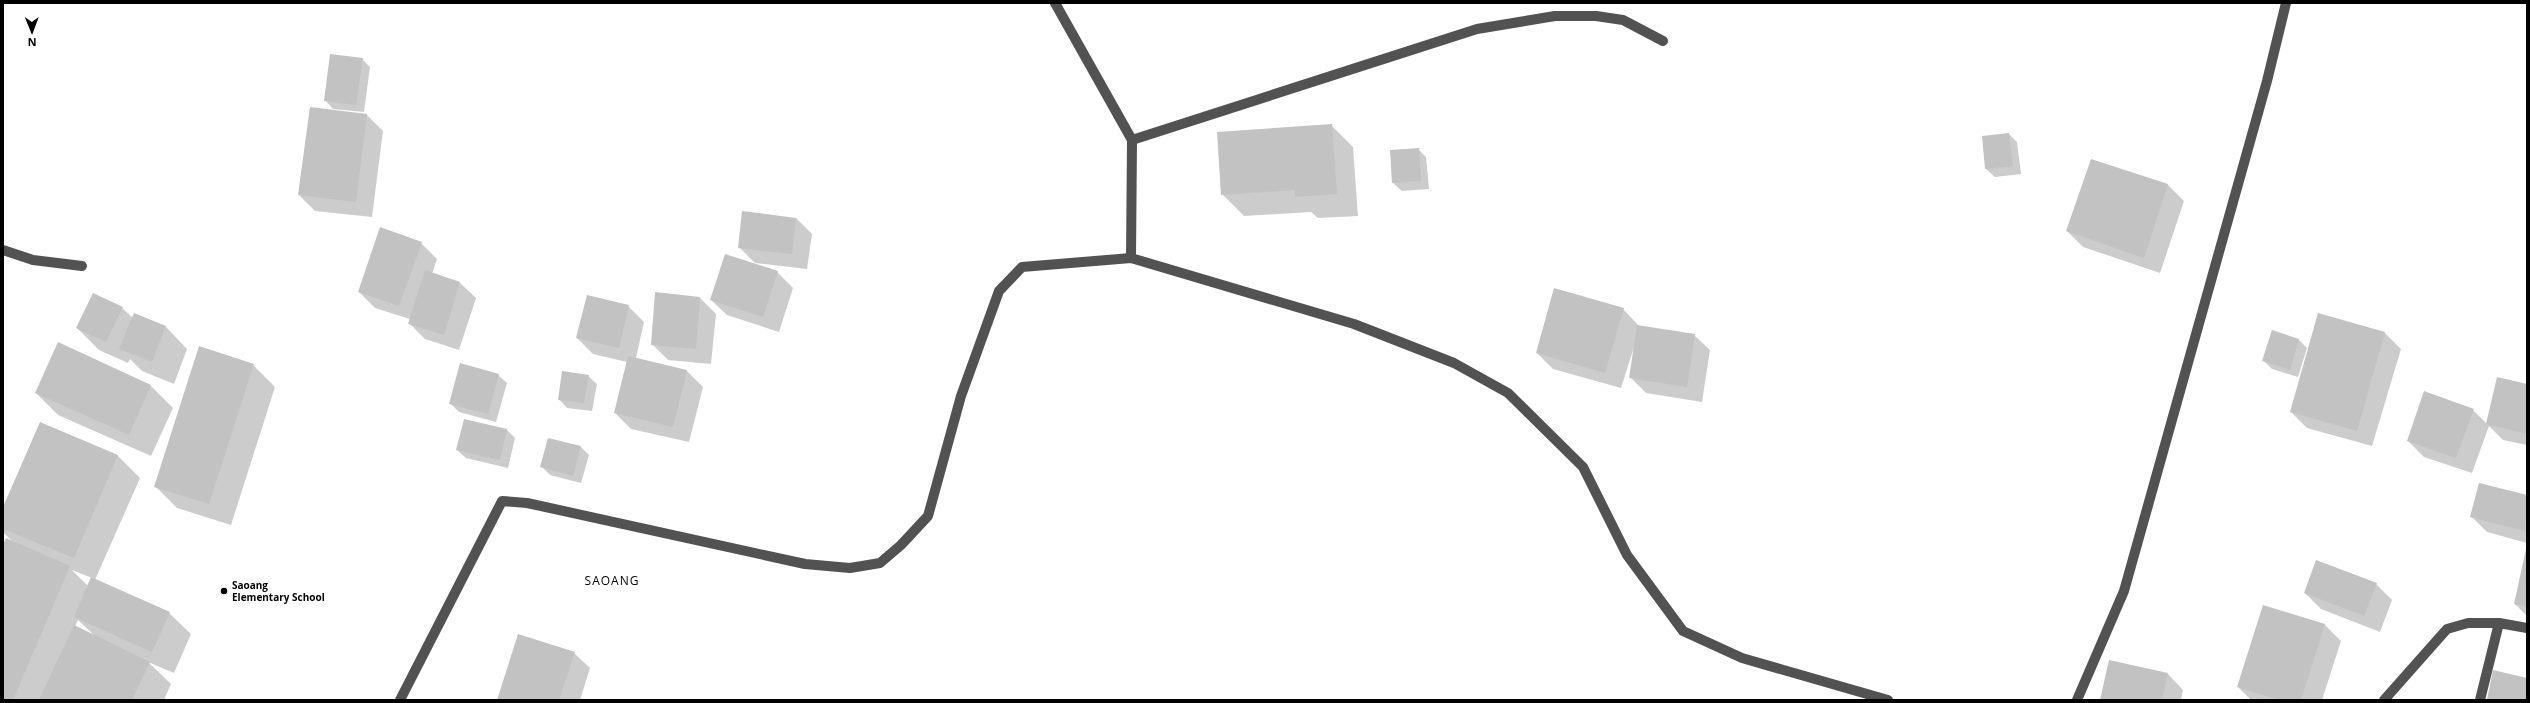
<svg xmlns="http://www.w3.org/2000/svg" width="2530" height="703" viewBox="0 0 2530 703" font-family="'Open Sans',sans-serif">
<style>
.shadow{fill:#0003;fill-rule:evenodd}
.building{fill:#c2c2c2}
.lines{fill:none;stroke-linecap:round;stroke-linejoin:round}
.minor{stroke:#525252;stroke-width:10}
.poi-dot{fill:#000;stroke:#fff;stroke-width:1.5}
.labels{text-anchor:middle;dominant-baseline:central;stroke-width:3;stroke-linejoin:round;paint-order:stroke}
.poi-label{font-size:10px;font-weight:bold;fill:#000;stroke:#fff;text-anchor:start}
.quarter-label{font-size:12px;letter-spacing:1px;fill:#000;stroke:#fff}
</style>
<rect width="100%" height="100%" fill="#fff"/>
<g class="shadow">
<path d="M362,59L370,67L364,112L333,109L325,100Z"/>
<path d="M310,108L367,115L383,131L372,217L315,211L299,195Z"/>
<path d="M1331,125L1353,147L1358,216L1318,218L1311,212L1244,216L1222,194Z"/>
<path d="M2009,134L2017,142L2021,174L1995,177L1986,169L1983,137Z"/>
<path d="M1418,149L1426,157L1429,189L1402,191L1393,183Z"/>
<path d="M2092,160L2168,185L2184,201L2160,273L2083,247L2067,231Z"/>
<path d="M796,218L812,234L807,269L755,263L739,247Z"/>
<path d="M421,243L437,259L432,274L460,283L476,298L459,350L425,339L409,323L410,319L375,308L359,292Z"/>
<path d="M777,272L793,288L779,332L727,315L711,300Z"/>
<path d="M656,293L700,298L716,314L711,364L668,360L652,344Z"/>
<path d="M628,306L644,322L636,358L687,371L703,387L689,442L631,429L615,413L627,362L593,354L577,338Z"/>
<path d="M122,308L133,318L134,314L166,327L187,349L174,384L142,371L130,359L128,363L99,350L77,328Z"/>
<path d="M1623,309L1639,326L1694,335L1710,350L1702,402L1646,393L1630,377L1635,344L1621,388L1553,369L1537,353Z"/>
<path d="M2319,315L2385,333L2401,349L2372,446L2307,428L2291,412Z"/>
<path d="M2299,340L2307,348L2298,377L2272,369L2263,360Z"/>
<path d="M58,344L151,386L173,408L151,456L58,415L36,393Z"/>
<path d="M253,365L275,387L231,525L177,508L156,487Z"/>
<path d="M498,375L507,383L496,422L459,412L450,403Z"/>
<path d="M588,376L597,384L592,411L567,408L559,399Z"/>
<path d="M2527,385V445L2503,440L2489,426L2472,473L2424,457L2408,441L2473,410L2487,424Z"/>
<path d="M465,420L507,430L515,438L508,468L466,458L457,450Z"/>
<path d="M40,423L118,456L140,478L95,580L169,613L191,634L174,673L148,662L171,684L164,700H3V547L14,543L3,532V510ZM72,570L92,578L88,586ZM78,620L94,635L75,627Z"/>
<path d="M549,439L581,447L589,455L581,483L550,475L542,467Z"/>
<path d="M2479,484L2527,496V543L2487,532L2471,516Z"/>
<path d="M2527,551V616L2515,604Z"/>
<path d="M2376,584L2392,600L2380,632L2321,609L2305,593Z"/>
<path d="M2325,625L2341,641L2322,700H2251L2238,687Z"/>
<path d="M574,653L590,668L580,700H498Z"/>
<path d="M2168,674L2183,690L2181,700H2101Z"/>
</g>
<g class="building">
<path d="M330,54L363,58L356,105L324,101Z"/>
<path d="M310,107L367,114L356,202L298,195Z"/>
<path d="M1332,124L1337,194L1295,197V190L1221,195L1217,132Z"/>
<path d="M2009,133L2013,166L1985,169L1982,136Z"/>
<path d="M1419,148L1421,181L1392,183L1390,150Z"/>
<path d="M2091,159L2168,184L2144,258L2066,231Z"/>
<path d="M742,211L796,218L792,254L738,248Z"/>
<path d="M380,227L422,242L399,306L358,292Z"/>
<path d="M725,254L778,271L763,317L710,300Z"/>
<path d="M425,270L460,282L444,335L408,324Z"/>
<path d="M1554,288L1624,308L1605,373L1536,353Z"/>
<path d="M655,292L700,297L696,349L651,345Z"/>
<path d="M93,293L123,307L106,342L76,328Z"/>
<path d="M587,295L629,305L619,348L576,338Z"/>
<path d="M134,313L166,326L152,362L119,349Z"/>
<path d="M2318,313L2385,332L2357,431L2290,412Z"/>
<path d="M1637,325L1695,334L1687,387L1629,378Z"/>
<path d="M2272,330L2299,339L2290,370L2262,361Z"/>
<path d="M58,342L151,385L129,435L35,393Z"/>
<path d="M199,346L254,364L209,504L154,487Z"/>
<path d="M628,356L687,370L673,427L614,413Z"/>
<path d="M460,363L499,374L488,414L449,404Z"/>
<path d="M562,371L589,375L584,403L558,400Z"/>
<path d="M2497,377L2527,384V434L2486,424Z"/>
<path d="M2424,391L2474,409L2456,458L2407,441Z"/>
<path d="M464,419L507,429L500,460L456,450Z"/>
<path d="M40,422L118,455L74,558L3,529V507Z"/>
<path d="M548,438L581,446L573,476L540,467Z"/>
<path d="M2479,483L2527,495L2525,531L2470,517Z"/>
<path d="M6,538L70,566L13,700H3V545Z"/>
<path d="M2526,549H2527V607L2514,604Z"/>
<path d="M2316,560L2377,583L2364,616L2304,593Z"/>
<path d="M91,577L170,612L152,652L74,617Z"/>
<path d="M2263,605L2325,624L2301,700H2279L2237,687Z"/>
<path d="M74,625L150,662L132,700H39Z"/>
<path d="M518,634L575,652L559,700H497Z"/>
<path d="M2109,660L2168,673L2162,700H2100Z"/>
<path d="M2493,670L2527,678V700H2487Z"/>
</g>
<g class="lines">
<g class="minor">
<path d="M1055,3L1132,140L1131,258"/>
<path d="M1132,140L1477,29L1555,16H1596L1623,20L1663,41"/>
<path d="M3,250L33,260L82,266"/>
<path d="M400,700L502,501L527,503L805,564L850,568L880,563L901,545L928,516L961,396L999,291L1022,267L1131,258L1354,324L1454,363L1508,393L1583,467L1627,555L1683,631L1742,658L1888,700"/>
<path d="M2077,700L2124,591L2267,81L2286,3"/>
<path d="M2384,700L2447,629L2468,623H2499L2527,628"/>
<path d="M2480,700L2499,623"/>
</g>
</g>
<circle class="poi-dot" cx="224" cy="591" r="4"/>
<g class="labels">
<g class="poi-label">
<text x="232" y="585">Saoang<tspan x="232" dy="12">Elementary School</tspan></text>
</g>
<g class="quarter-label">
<text x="612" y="580">SAOANG</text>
</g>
</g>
<rect width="2530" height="703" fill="none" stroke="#000000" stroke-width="8"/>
<g transform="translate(32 32) rotate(179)" stroke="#ffffff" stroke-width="3" paint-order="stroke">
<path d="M0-3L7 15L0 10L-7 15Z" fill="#000000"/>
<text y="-6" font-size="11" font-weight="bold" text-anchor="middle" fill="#000000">N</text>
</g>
</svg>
